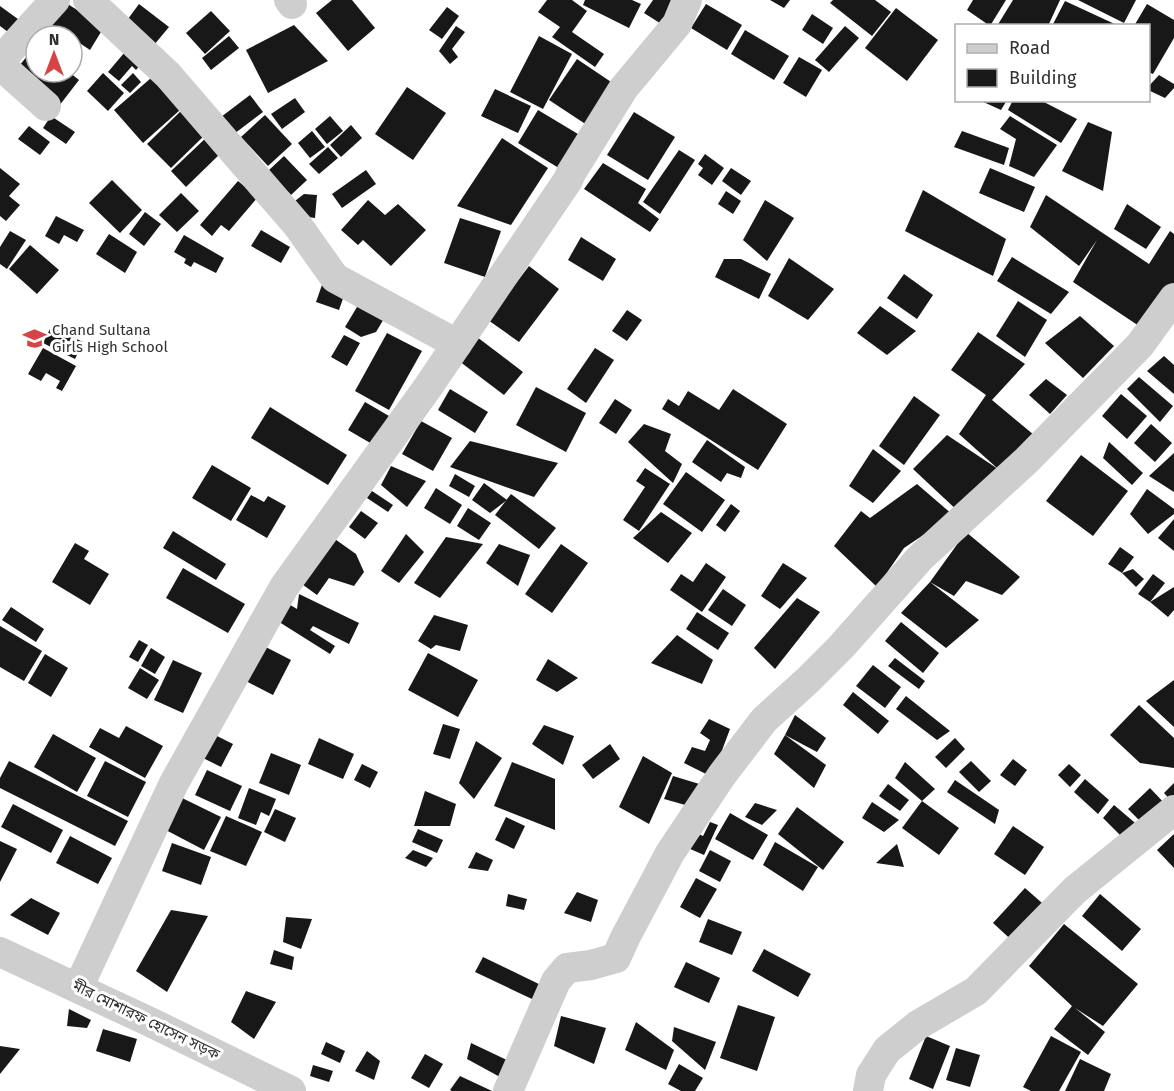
<svg xmlns="http://www.w3.org/2000/svg" width="1174" height="1091" viewBox="0 0 1174 1091" font-family="'Fira Sans','Noto Sans Bengali',sans-serif">
<style>
.building{fill:#181818}
.lines{fill:none;stroke-linecap:round;stroke-linejoin:round}
.minor{stroke:#cecece;stroke-width:30}
.labels{text-anchor:middle;dominant-baseline:central;stroke-width:6;stroke-linejoin:round;paint-order:stroke}
.poi-label{font-size:15px;fill:#313131;stroke:#fff;text-anchor:start}
.street-label{font-size:15px;fill:#313131;stroke:#fff}
</style>
<rect width="100%" height="100%" fill="#fff"/>
<g class="building">
<path d="M332,0H352L375,28L348,51L316,13Z"/>
<path d="M547,0H572L587,11L572,32L604,54L595,67L552,37L560,27L538,12Z"/>
<path d="M585,0H632L641,4L629,28L583,5Z"/>
<path d="M653,0H675L666,27L644,13Z"/>
<path d="M770,0H790L784,8Z"/>
<path d="M833,0H875L891,12L872,36L830,3Z"/>
<path d="M973,0H1006L990,26L967,10Z"/>
<path d="M1013,0H1060L1048,26H997Z"/>
<path d="M1078,0H1136L1124,23Z"/>
<path d="M63,1L104,27L90,50L72,38V36H68L49,23Z"/>
<path d="M1065,1L1119,26H1052Z"/>
<path d="M139,4L169,27L154,45L125,23Z"/>
<path d="M706,4L742,25L727,50L691,28Z"/>
<path d="M1147,4L1174,20V38L1153,74L1148,72V26H1134Z"/>
<path d="M0,6L22,22L12,35L0,26Z"/>
<path d="M447,7L459,16L442,39L429,30Z"/>
<path d="M896,8L938,40L907,81L865,48Z"/>
<path d="M211,11L230,31L205,54L186,33Z"/>
<path d="M812,14L833,28L823,44L802,30Z"/>
<path d="M294,25L328,61L268,93L246,50Z"/>
<path d="M456,26L465,32L452,49L458,57L450,64L439,51Z"/>
<path d="M845,26L859,38L829,72L815,60Z"/>
<path d="M745,30L789,56L774,80L731,54Z"/>
<path d="M229,36L239,48L211,70L202,58Z"/>
<path d="M539,36L572,54L543,109L510,92Z"/>
<path d="M36,45V72H69L79,80L59,106L15,71Z"/>
<path d="M130,46L145,59L136,70L132,66L119,81L108,72Z"/>
<path d="M799,57L822,70L806,97L783,83Z"/>
<path d="M577,59L620,88L596,131L549,100Z"/>
<path d="M103,73L124,93L108,111L87,91Z"/>
<path d="M133,73L141,82L130,93L121,85Z"/>
<path d="M1159,75L1174,84V88L1165,98L1148,90V87Z"/>
<path d="M151,78L180,110L143,143L114,110Z"/>
<path d="M407,87L446,113L413,160L375,134Z"/>
<path d="M495,89L531,106L518,133L481,116Z"/>
<path d="M250,95L263,112L230,137L217,120Z"/>
<path d="M295,98L305,112L282,129L271,114Z"/>
<path d="M979,100H1007L1001,110Z"/>
<path d="M1013,100H1040L1077,119L1061,143L1008,110Z"/>
<path d="M185,107L209,131L171,168L147,144Z"/>
<path d="M538,110L583,137L562,170L518,143Z"/>
<path d="M634,112L675,137L648,180L607,155Z"/>
<path d="M265,115L292,144L268,166L241,137Z"/>
<path d="M51,116L75,132L66,144L43,128Z"/>
<path d="M330,116L343,131L327,144L315,129Z"/>
<path d="M1010,116L1057,145L1034,177L1009,166L1016,139L1000,129Z"/>
<path d="M1088,122L1112,132L1103,191L1062,171Z"/>
<path d="M351,125L362,138L341,157L330,145Z"/>
<path d="M29,126L50,142L40,155L18,139Z"/>
<path d="M312,131L325,147L310,158L298,143Z"/>
<path d="M962,131L1009,148L1004,165L954,147Z"/>
<path d="M209,135L224,150L186,187L171,171Z"/>
<path d="M502,138L548,168L511,225L457,206Z"/>
<path d="M328,147L338,158L319,174L309,164Z"/>
<path d="M679,150L695,160L660,214L643,202Z"/>
<path d="M705,154L724,168L712,185L698,175L703,168L698,164Z"/>
<path d="M284,156L307,180L291,195L268,171Z"/>
<path d="M603,163L646,189L638,203L659,219L650,232L584,189Z"/>
<path d="M0,168L20,184L9,196L20,205L6,221L0,216Z"/>
<path d="M731,168L751,181L741,195L722,181Z"/>
<path d="M990,168L1035,187L1024,212L979,193Z"/>
<path d="M366,170L376,184L342,208L332,194Z"/>
<path d="M112,180L142,210L120,233L89,203Z"/>
<path d="M238,181L258,197L229,231L221,225L212,236L200,225Z"/>
<path d="M923,190L1006,239L993,276L905,231Z"/>
<path d="M726,191L741,201L733,214L718,204Z"/>
<path d="M181,193L199,211L177,232L159,215Z"/>
<path d="M304,194L317,195L315,218L293,215L291,204Z"/>
<path d="M1046,195L1149,264L1170,231L1174,234V289L1142,328L1073,282L1097,240L1079,266L1030,227Z"/>
<path d="M368,200L385,215L398,204L426,230L391,266L363,240L358,245L341,230Z"/>
<path d="M765,200L794,218L767,261L743,240Z"/>
<path d="M1127,204L1161,227L1146,249L1114,229Z"/>
<path d="M145,212L161,224L144,246L129,234Z"/>
<path d="M56,216L84,230L77,242L64,235L59,244L45,236Z"/>
<path d="M460,218L501,231L485,277L444,263Z"/>
<path d="M261,230L290,247L281,263L251,246Z"/>
<path d="M10,231L26,240L7,269L0,264V247Z"/>
<path d="M109,234L137,252L125,273L96,254Z"/>
<path d="M184,235L224,258L216,273L194,262L191,267L184,263L186,259L174,252Z"/>
<path d="M581,237L616,259L603,281L568,260Z"/>
<path d="M30,245L59,270L37,294L9,269Z"/>
<path d="M1012,257L1069,292L1051,314L997,281Z"/>
<path d="M789,258L834,289L808,320L768,296Z"/>
<path d="M724,259H741L771,274L759,299L715,277Z"/>
<path d="M529,266L559,289L519,342L488,320Z"/>
<path d="M904,274L933,295L917,319L887,298Z"/>
<path d="M323,282L346,290L339,310L316,302Z"/>
<path d="M1018,301L1047,320L1025,357L996,336Z"/>
<path d="M360,302L385,317L376,332L361,337L345,327Z"/>
<path d="M880,306L916,331L887,355L857,333Z"/>
<path d="M627,310L642,320L627,341L612,331Z"/>
<path d="M1080,316L1114,346L1083,378L1045,343Z"/>
<path d="M51,327L83,342L75,359L43,343Z"/>
<path d="M978,332L1025,364L992,400L1040,440L1006,476L959,434L986,395L951,370Z"/>
<path d="M387,333L422,351L389,410L355,391Z"/>
<path d="M344,335L360,343L347,366L331,357Z"/>
<path d="M477,337L523,372L504,395L459,361Z"/>
<path d="M43,348L76,366L62,391L56,388L60,381L46,373L41,381L28,374Z"/>
<path d="M595,348L614,360L586,403L567,389Z"/>
<path d="M1164,356L1174,365V394L1147,371Z"/>
<path d="M1139,377L1173,406L1160,422L1127,389Z"/>
<path d="M1046,379L1067,395L1050,414L1029,395Z"/>
<path d="M536,387L586,413L566,452L516,425Z"/>
<path d="M450,389L488,412L475,433L438,410Z"/>
<path d="M733,389L787,424L758,470L662,409L668,399L679,406L688,391L719,410Z"/>
<path d="M1121,394L1147,416L1127,439L1102,416Z"/>
<path d="M914,396L940,415L904,465L879,446Z"/>
<path d="M615,399L632,410L616,434L599,423Z"/>
<path d="M365,402L389,416L372,444L348,430Z"/>
<path d="M270,407L347,455L328,485L251,438Z"/>
<path d="M421,421L452,438L433,471L402,454Z"/>
<path d="M644,424L671,434L665,451L682,464L673,483L628,442Z"/>
<path d="M1151,424L1172,443L1155,462L1134,443Z"/>
<path d="M947,435L1001,471L960,513L913,469Z"/>
<path d="M707,440L745,467L741,478L727,473L721,482L692,462Z"/>
<path d="M470,441L558,463L534,497L450,467Z"/>
<path d="M1109,442L1143,473L1132,485L1103,458Z"/>
<path d="M873,449L901,471L873,503L849,486Z"/>
<path d="M1174,453V492L1149,476Z"/>
<path d="M1081,455L1128,491L1093,536L1046,501Z"/>
<path d="M212,465L251,488L231,521L192,498Z"/>
<path d="M391,466L426,481L407,507L381,485Z"/>
<path d="M645,468L670,484L639,531L623,520L645,487L636,481Z"/>
<path d="M686,472L725,500L702,532L663,504Z"/>
<path d="M455,474L475,486L469,497L449,486Z"/>
<path d="M484,483L507,500L490,513L472,500Z"/>
<path d="M917,484L953,515L904,548L877,587L834,546L861,511L870,518Z"/>
<path d="M436,488L462,505L450,524L424,508Z"/>
<path d="M1147,489L1174,509V514L1148,534L1130,514Z"/>
<path d="M372,491L393,505L388,512L367,498Z"/>
<path d="M511,494L556,528L539,549L495,515Z"/>
<path d="M251,495L264,502L268,496L286,506L267,538L236,520Z"/>
<path d="M731,504L740,511L725,532L716,525Z"/>
<path d="M468,508L491,523L479,540L457,526Z"/>
<path d="M361,511L378,523L365,539L349,527Z"/>
<path d="M661,512L692,533L668,563L633,538Z"/>
<path d="M1174,519V551L1158,538Z"/>
<path d="M173,531L226,564L216,580L163,548Z"/>
<path d="M966,532L1020,577L1002,595L966,581L954,596L930,582L979,620L946,648L901,613L930,582Z"/>
<path d="M406,534L424,552L399,583L381,571Z"/>
<path d="M332,537L356,554L364,572L354,586L329,578L317,595L299,582Z"/>
<path d="M446,537L483,544L440,598L414,583Z"/>
<path d="M75,543L89,551L84,559L109,574L90,605L52,582Z"/>
<path d="M499,544L530,555L518,586L486,563Z"/>
<path d="M561,544L588,563L552,613L525,594Z"/>
<path d="M1120,547L1134,557L1122,573L1108,564Z"/>
<path d="M706,563L726,577L702,612L670,590L681,574L693,582Z"/>
<path d="M783,563L807,578L780,609L761,596Z"/>
<path d="M183,568L245,604L228,633L166,598Z"/>
<path d="M1133,569L1144,579L1136,587L1122,573Z"/>
<path d="M1153,574L1165,583L1150,602L1138,594Z"/>
<path d="M1174,587V610L1168,617L1150,602Z"/>
<path d="M723,589L746,605L732,626L708,610Z"/>
<path d="M299,594L359,623L349,644L313,626L310,630L335,646L330,654L276,620L287,603L297,609Z"/>
<path d="M797,598L820,612L775,669L754,648Z"/>
<path d="M11,607L44,629L36,642L2,620Z"/>
<path d="M697,612L729,633L718,650L686,629Z"/>
<path d="M434,615L468,625L460,651L436,645L431,649L418,641Z"/>
<path d="M901,622L939,653L923,673L885,641Z"/>
<path d="M0,626L42,651L24,681L0,667Z"/>
<path d="M677,635L713,660L702,684L651,663Z"/>
<path d="M139,640L148,645L138,662L129,657Z"/>
<path d="M258,643L291,660L273,695L240,678Z"/>
<path d="M151,648L165,657L155,674L141,666Z"/>
<path d="M428,653L478,680L458,717L408,690Z"/>
<path d="M45,654L68,668L51,697L28,683Z"/>
<path d="M895,658L925,681L919,689L888,666Z"/>
<path d="M548,659L578,678L557,692L536,680Z"/>
<path d="M173,660L202,673L183,713L154,700Z"/>
<path d="M873,665L901,687L885,708L856,686Z"/>
<path d="M140,668L159,680L147,699L128,688Z"/>
<path d="M1174,680V727L1146,701Z"/>
<path d="M853,692L889,721L878,734L843,705Z"/>
<path d="M906,696L950,731L937,740L896,709Z"/>
<path d="M1139,705L1174,738V768L1140,763L1110,735Z"/>
<path d="M795,715L826,738L817,752L785,735Z"/>
<path d="M709,719L730,729L712,777L684,763L692,747L705,751L710,740L700,733Z"/>
<path d="M443,724L460,729L450,759L433,754Z"/>
<path d="M544,725L574,736L563,765L532,744Z"/>
<path d="M126,726L163,746L145,778L89,747L100,728L119,738Z"/>
<path d="M205,730L233,744L221,767L193,753Z"/>
<path d="M53,734L96,758L77,792L34,767Z"/>
<path d="M785,735L826,765L814,788L774,754Z"/>
<path d="M319,738L354,754L343,779L308,764Z"/>
<path d="M955,738L965,749L946,768L935,757Z"/>
<path d="M476,741L502,758L474,799L459,783Z"/>
<path d="M610,744L620,759L593,779L582,765Z"/>
<path d="M271,753L301,765L289,795L259,783Z"/>
<path d="M643,756L672,773L649,824L619,807Z"/>
<path d="M1013,759L1027,770L1015,786L1000,775Z"/>
<path d="M9,761L128,821L115,846L0,788V778Z"/>
<path d="M105,761L146,782L128,817L87,796Z"/>
<path d="M971,761L991,781L979,792L959,772Z"/>
<path d="M512,762L555,779V830L494,806Z"/>
<path d="M905,762L935,789L922,801L959,828L939,855L902,828L922,801L895,778Z"/>
<path d="M362,764L378,772L370,788L354,780Z"/>
<path d="M1069,764L1081,775L1070,787L1058,775Z"/>
<path d="M207,770L242,786L230,811L195,795Z"/>
<path d="M673,776L706,786L696,808L664,799Z"/>
<path d="M1085,779L1109,800L1098,814L1074,792Z"/>
<path d="M955,780L999,810L995,824L947,792Z"/>
<path d="M1174,783V804L1164,793Z"/>
<path d="M888,784L909,800L900,811L879,796Z"/>
<path d="M249,788L276,799L269,816L261,812L256,825L238,818Z"/>
<path d="M1150,788L1167,806L1146,827L1128,809Z"/>
<path d="M425,791L456,804L450,826H414Z"/>
<path d="M178,796L221,817L204,850L162,828Z"/>
<path d="M872,802L899,820L884,832L862,818Z"/>
<path d="M755,803L777,810L762,825L745,817Z"/>
<path d="M13,804L63,830L51,853L1,827Z"/>
<path d="M1114,805L1134,822L1143,831L1121,836L1103,818Z"/>
<path d="M797,807L844,842L823,870L778,834Z"/>
<path d="M275,809L296,818L285,842L264,832Z"/>
<path d="M730,813L768,835L753,860L715,839Z"/>
<path d="M226,816L262,832L246,866L210,851Z"/>
<path d="M506,817L525,826L514,849L495,840Z"/>
<path d="M710,822L718,825L704,855L681,845L688,829L703,836Z"/>
<path d="M1013,826L1044,847L1025,875L994,854Z"/>
<path d="M418,829L443,840L437,853L412,842Z"/>
<path d="M1174,834V868L1157,850Z"/>
<path d="M70,836L112,858L98,884L56,863Z"/>
<path d="M0,841L17,849L0,882Z"/>
<path d="M775,842L818,867L803,891L763,865Z"/>
<path d="M172,843L211,857L201,885L162,871Z"/>
<path d="M897,844L904,867L876,863Z"/>
<path d="M413,850L433,858L426,867L405,858Z"/>
<path d="M710,850L731,861L720,882L699,871Z"/>
<path d="M476,852L493,860L488,871L468,868Z"/>
<path d="M696,878L717,889L700,918L680,907Z"/>
<path d="M1025,888L1050,910L1018,946L993,923Z"/>
<path d="M577,892L598,900L591,922L564,913Z"/>
<path d="M508,894L527,899L524,910L506,906Z"/>
<path d="M1100,894L1141,929L1122,951L1082,916Z"/>
<path d="M31,898L60,913L48,935L10,915Z"/>
<path d="M171,910L208,916L167,992L136,971Z"/>
<path d="M286,917L312,919L301,949L283,942Z"/>
<path d="M708,919L742,932L732,955L699,942Z"/>
<path d="M1064,924L1138,984L1103,1026L1075,1008L1105,1032L1088,1055L1054,1029L1072,1006L1029,966Z"/>
<path d="M764,949L811,974L798,997L752,971Z"/>
<path d="M274,950L294,957L292,970L270,964Z"/>
<path d="M483,957L545,987L532,999L475,972Z"/>
<path d="M686,962L720,978L709,1003L674,987Z"/>
<path d="M246,991L276,1002L254,1039L231,1022Z"/>
<path d="M738,1005L775,1017L757,1071L720,1058Z"/>
<path d="M69,1009L91,1020L87,1028L67,1026Z"/>
<path d="M561,1016L606,1028L594,1064L554,1046Z"/>
<path d="M636,1022L674,1050L666,1070L625,1050Z"/>
<path d="M674,1027L716,1042L705,1070L672,1041Z"/>
<path d="M103,1029L137,1039L130,1062L96,1051Z"/>
<path d="M926,1036L950,1046L933,1089L909,1079Z"/>
<path d="M1051,1036L1081,1052L1059,1091H1031L1023,1087Z"/>
<path d="M326,1042L345,1051L340,1063L321,1054Z"/>
<path d="M471,1043L511,1062L500,1077L467,1059Z"/>
<path d="M0,1046L20,1049L0,1074Z"/>
<path d="M956,1048L980,1055L970,1087L946,1080Z"/>
<path d="M367,1051L380,1061L374,1080L355,1071Z"/>
<path d="M425,1054L443,1064L429,1088L411,1078Z"/>
<path d="M1080,1059L1111,1074L1104,1091H1065Z"/>
<path d="M679,1064L703,1078L695,1091H681L668,1084Z"/>
<path d="M313,1065L333,1071L329,1082L310,1076Z"/>
<path d="M460,1076L492,1091H452L450,1090Z"/>
</g>
<g class="lines">
<g class="minor">
<path d="M88,0L168,75L298,226L335,278L457,344"/>
<path d="M289,0L292,4"/>
<path d="M0,61L55,0"/>
<path d="M0,65L46,106"/>
<path d="M0,952L148,1021L291,1091"/>
<path d="M78,988L174,783L284,587L428,387L568,180L571,173L623,89L677,24L687,0"/>
<path d="M508,1091L556,981L567,968L591,965L616,958L625,938L670,853L722,775L764,720L808,680L841,647L920,558L1027,460L1140,345L1174,298"/>
<path d="M868,1091L871,1075L887,1050L918,1025L976,991L1075,890L1174,810"/>
</g>
</g>
<defs>
<symbol id="school-bare" viewBox="-9 -9 18 18"><path d="M0-5L7-2L0 1L-7-2ZM-4 1L0 2.5L4 1V4Q0 6-4 4Z" fill="#d74447" stroke="#fff" stroke-width="2.5" paint-order="stroke"/></symbol>
</defs>
<g fill-rule="evenodd">
<use href="#school-bare" x="18" y="322" width="33" height="33"/>
</g>
<g class="labels">
<g class="poi-label">
<text x="52" y="330">Chand Sultana<tspan x="52" dy="17">Girls High School</tspan></text>
</g>
<g class="street-label">
<text transform="translate(146 1020) rotate(26)">মীর মোশারফ হোসেন সড়ক</text>
</g>
</g>
<rect x="955" y="24" width="195" height="78" fill="#ffffff" stroke="#adadad" stroke-width="1.5"/>
<rect x="967" y="44" width="30" height="9" fill="#cecece" stroke="#adadad" stroke-width="1.5"/>
<text x="1009" y="54" font-size="18" fill="#313131">Road</text>
<rect x="967" y="69" width="30" height="18" fill="#181818" stroke="#adadad" stroke-width="1.5"/>
<text x="1009" y="84" font-size="18" fill="#313131">Building</text>
<g transform="translate(54 54)"><circle r="28" fill="#ffffff" stroke="#adadad" stroke-width="1.5"/>
<path d="M0-4.5L10 22L0 15L-10 22Z" fill="#d74447"/>
<text y="-9" font-size="16" font-weight="bold" text-anchor="middle" fill="#313131">N</text>
</g>
</svg>
